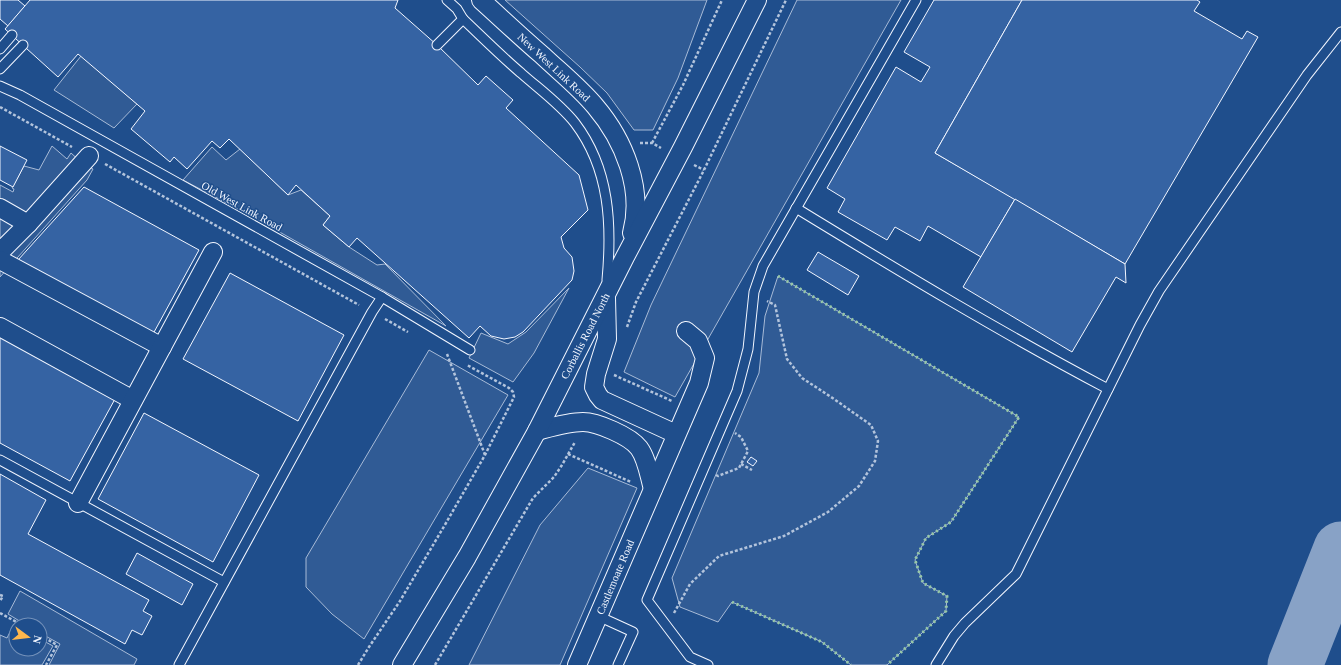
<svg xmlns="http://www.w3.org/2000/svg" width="1341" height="665" viewBox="0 0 1341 665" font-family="Georgia,serif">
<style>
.built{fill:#305b95;stroke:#a8bbd7}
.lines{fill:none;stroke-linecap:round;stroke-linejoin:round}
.taxiway{stroke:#88a2c6;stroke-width:55}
.building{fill:#3563a3;stroke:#f2f6ff}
.lane-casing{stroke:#f2f6ff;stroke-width:11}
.street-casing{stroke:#f2f6ff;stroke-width:20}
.path{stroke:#b3c4dc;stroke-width:2.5;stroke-dasharray:3 2;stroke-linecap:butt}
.lane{stroke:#1f4e8c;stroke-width:9}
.street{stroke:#1f4e8c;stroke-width:18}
.hedge{stroke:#97c8a6;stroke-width:3;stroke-dasharray:2 3;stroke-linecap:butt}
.labels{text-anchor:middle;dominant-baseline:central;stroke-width:3;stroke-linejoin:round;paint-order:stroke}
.street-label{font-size:11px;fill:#f2f6ff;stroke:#1f4e8c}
</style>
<rect width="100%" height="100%" fill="#1f4e8c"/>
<g class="built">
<path d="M505,0H707L678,78L653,130H634L607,93L580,67Z"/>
<path d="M797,0H901L675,397L624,372L651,305Z"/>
<path d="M81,56L137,104L114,128L54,90Z"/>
<path d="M52,146L67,159L71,153L82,163L93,169L87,180L0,277V185L13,192L14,189L12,188L24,166L39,170Z"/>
<path d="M212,147L226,160L240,149L288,195L301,190L330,216L323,225L349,247L377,265L385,264L446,326L253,217L183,180Z"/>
<path d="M778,276L1019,417L951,522L926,538L915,560L923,583L947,596L946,611L887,665H851L822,642L732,602L718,622L680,607L672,578L759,373L765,316Z"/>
<path d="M569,288L534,353L513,382L469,358L481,333L508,344L526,332Z"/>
<path d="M429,350L508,395L364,639L332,614L306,587V558Z"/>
<path d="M588,468L637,488L560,665H469L540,525Z"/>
<path d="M20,591L137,659L134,665H49L60,644L40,633V625H26L8,614Z"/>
<path d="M14,624L16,625V649H40V639L53,646L42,665H0V635L7,638Z"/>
</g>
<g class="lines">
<path class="taxiway" d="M1295,665L1341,549"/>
</g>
<g class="building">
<path d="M0,0H18L25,6L8,26L0,19Z"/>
<path d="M30,0H398L395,8L437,45L478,85L486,76L513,100L506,108L579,175L588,210L561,237L564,248L572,257L574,271L572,280L523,332L515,337L504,339L491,336L480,326L469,338L357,238L349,247L323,225L330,216L296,185L288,195L229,139L220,148L212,141L187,169L174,157L170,162L131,129L145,111L78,54L58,77L5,29Z"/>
<path d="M934,0H1022L935,153L1015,199L981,257L928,226L920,241L895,227L887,240L838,212L845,199L827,188L896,67L921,82L930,67L904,52Z"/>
<path d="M1022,0H1197L1200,2L1194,11L1242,39L1247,31L1258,37L1125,264L935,153Z"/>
<path d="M0,146L27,160L13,187L0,180Z"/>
<path d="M84,187L199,250L153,334L18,260Z"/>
<path d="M1015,199L1125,264L1126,283L1116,277L1072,352L963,287Z"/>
<path d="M818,252L859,276L848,295L807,270Z"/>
<path d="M230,273L344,335L298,421L183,359Z"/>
<path d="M0,335L115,399L70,481L0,443Z"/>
<path d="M144,413L259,475L213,562L98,499Z"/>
<path d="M751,457L757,461L753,466L747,462Z"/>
<path d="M0,474L46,500L28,534L149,600L143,611L152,616L142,635L132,630L125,644L0,575Z"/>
<path d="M137,553L193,584L182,605L126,574Z"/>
</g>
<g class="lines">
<defs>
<g id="lane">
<path d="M447,0L457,9L463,19"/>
<path d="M437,45L463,19C482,37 501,56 521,73C539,89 560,104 575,123C610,169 612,225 607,280"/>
<path d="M0,49L12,35"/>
<path d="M0,69L23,45"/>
<path d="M0,86L20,95L382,297L470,350"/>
<path d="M796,208C899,271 1002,333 1108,389"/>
<path d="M0,460L224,582"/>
<path d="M598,616L633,632L618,665"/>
<path d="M179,665L372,312L382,297"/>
<path d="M708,665L690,657L647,600L737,391L748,349L754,292L763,266L916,0"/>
<path d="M936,665L954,636L965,623L1016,574L1140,325L1159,291L1307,75L1341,32"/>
</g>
<g id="street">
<path d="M481,0C501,18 521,37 542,55C560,72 579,87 595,106C624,140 644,189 632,233"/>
<path d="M0,208L28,224"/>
<path d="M0,252L28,224L89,156"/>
<path d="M0,260L162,347"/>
<path d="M606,298L607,339L596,374L594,387L598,395L602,400L676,434"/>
<path d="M0,327L133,400"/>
<path d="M537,431C552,427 568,422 583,422C597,422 630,436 639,448C647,459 649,475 653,489"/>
<path d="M78,503L213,252"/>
<path d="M402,665L467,557L537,431L625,257L683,147L757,0"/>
<path d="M577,665L699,383L705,358L698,341L686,331"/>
</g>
</defs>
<use href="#lane" class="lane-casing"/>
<use href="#street" class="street-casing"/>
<g class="path">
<path d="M0,107L72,147"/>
<path d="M640,143H652L661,148"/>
<path d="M652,143L683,85L722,0"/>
<path d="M105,164L359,305"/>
<path d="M694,165L704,170"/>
<path d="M385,319L408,332"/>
<path d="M627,327L636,302L704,170L786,0"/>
<path d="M447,354L485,455"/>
<path d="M614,375L672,401"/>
<path d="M568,454L631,482"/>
<path d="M741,464L752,470"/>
<path d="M716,475L718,476L739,468L748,451L741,437L735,433"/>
<path d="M0,595L3,596L0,601"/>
<path d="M0,613L22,625"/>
<path d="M674,613L690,584L719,556L784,536L828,512L859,486L875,461L878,441L871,425L834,399L802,378L787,359L775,305L767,301"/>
<path d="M40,635L57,645L46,665"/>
<path d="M358,665L369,647L400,601L446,523L485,455L514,397L513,392L509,388L467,365"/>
<path d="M435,665L533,498L554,477L562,465L575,442"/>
</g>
<use href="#lane" class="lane"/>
<use href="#street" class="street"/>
<g class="hedge">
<path d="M778,276L1019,417L951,522L926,538L915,560L923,583L947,596L946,611L887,665"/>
<path d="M732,602L822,642L851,665"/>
</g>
</g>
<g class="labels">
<g class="street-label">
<text transform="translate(554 67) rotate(43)">New West Link Road</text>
<text transform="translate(242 206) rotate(29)">Old West Link Road</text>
<text transform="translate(585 336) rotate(-63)">Corballis Road North</text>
<text transform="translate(615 577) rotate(-67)">Castlemoate Road</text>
</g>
</g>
<g transform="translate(28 637) rotate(105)"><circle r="19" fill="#1f4e8c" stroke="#7391ba"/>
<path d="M0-3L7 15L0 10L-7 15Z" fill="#ffb74d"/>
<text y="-6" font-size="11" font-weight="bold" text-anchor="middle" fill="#f2f6ff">N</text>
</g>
</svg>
